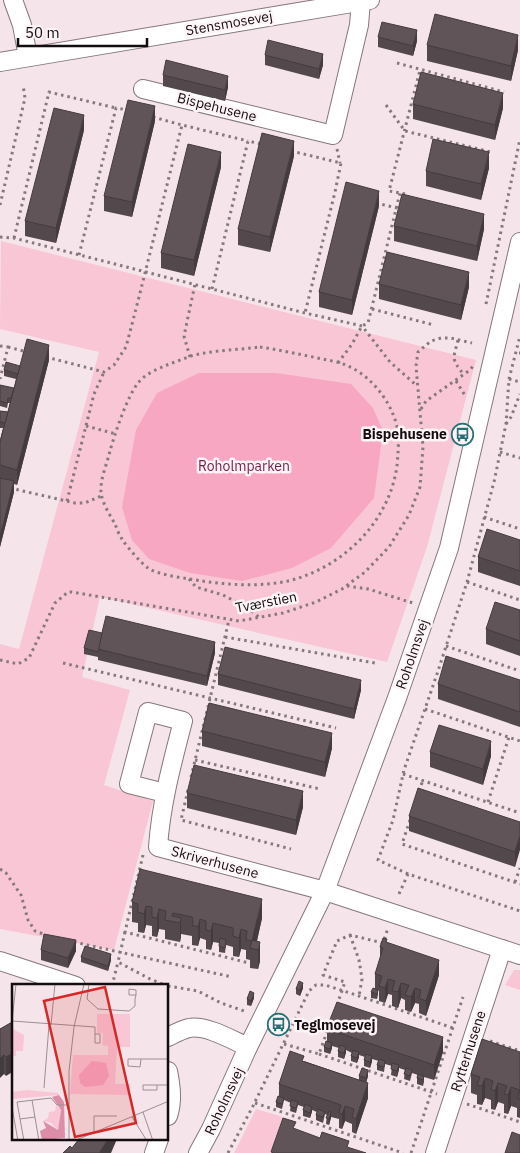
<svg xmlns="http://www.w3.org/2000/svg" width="520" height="1153" viewBox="0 0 520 1153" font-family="'IBM Plex Sans',sans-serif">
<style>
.green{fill:#f9c6d6}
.water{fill:#f7a7c2}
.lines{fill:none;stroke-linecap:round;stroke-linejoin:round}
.minor-casing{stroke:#85777b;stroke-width:20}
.path{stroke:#84797d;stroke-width:3;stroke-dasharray:2.5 4;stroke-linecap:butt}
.minor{stroke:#fff;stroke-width:18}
.wall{fill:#53484c}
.shaded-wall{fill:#443b3e}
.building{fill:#615458;stroke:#443b3e}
.labels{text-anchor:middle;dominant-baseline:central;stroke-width:5;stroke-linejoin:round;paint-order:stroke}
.street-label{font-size:14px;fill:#130d0f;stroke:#fef4f7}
.poi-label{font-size:14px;font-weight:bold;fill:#130d0f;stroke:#fef4f7;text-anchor:end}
.park-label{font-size:14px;fill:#781d46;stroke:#fef4f7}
.inset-road{fill:none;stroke:#9b8f92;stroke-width:1}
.view{fill:#d62828;fill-opacity:0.15;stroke:#d62828;stroke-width:2.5}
.inset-edge{fill:none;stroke:#130d0f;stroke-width:2.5}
</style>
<rect width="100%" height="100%" fill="#f5e5ea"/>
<g class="green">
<path d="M1,241L476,360L427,547L387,662L100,597L82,677L130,690L104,785L153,801L114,950L0,929V644L19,649L99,352L0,329Z"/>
<path d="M514,970H520V990L505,985Z"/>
<path d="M256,1109L283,1117L272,1153H234Z"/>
</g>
<path class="water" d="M199,373H276L351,384L373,408L383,431L374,498L331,548L292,568L242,581L190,573L149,559L132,540L122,507L136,430L157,393Z"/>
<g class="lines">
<defs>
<g id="minor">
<path d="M13,0L22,25L28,57"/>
<path d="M0,62L370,0"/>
<path d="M143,89L333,135L359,25L361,1"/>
<path d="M165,793L129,784L148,712L183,721C172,763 161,804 158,847L325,891L520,955"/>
<path d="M0,961L76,986"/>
<path d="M168,1037C174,1034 181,1030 189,1028C207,1025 232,1040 248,1047"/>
<path d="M168,1071C171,1086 173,1101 168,1116"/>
<path d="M154,1153L159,1139"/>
<path d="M198,1153L211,1129L248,1047L325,891L397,698L449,548L520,242"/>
<path d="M435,1153L502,949"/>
</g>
</defs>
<use href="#minor" class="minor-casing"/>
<g class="path">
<path d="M397,63L504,92"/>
<path d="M386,105L405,131L491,152"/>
<path d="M153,117L182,125"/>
<path d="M337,149L340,163"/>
<path d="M291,151L341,163L335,192L305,313"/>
<path d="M405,194L389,191L420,70"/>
<path d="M376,203L397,208"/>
<path d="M0,205L25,98L23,85"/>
<path d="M0,237L14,238L305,313L362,326L390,362L416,385"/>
<path d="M14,238L49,92L116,108"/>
<path d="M79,255L116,108L128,110"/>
<path d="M212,289L248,141L261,144"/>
<path d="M486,304L520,139"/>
<path d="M372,309L434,325"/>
<path d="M458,340C453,360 451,358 464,375"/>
<path d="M0,346L8,347L0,379"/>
<path d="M8,347L27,352"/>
<path d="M260,347C281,350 302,355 323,359C331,361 340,362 348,366C373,377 394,405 398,432C399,443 398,454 397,466C389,523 342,568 288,581C260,587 230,585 202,581C190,579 157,575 148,568C141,563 127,547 122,539C119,535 117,529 115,524C110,515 102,503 101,492C100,479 107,464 110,451C115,433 127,397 138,383C145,374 157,369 167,365C175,362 183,359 191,356C213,350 237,350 260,347Z"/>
<path d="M519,353H520"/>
<path d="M46,357L104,372L114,365L126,347L137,305L182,125L248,141"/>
<path d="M190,357L184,336L195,284"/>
<path d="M338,363L352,344L362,326L368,323L400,193"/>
<path d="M509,379L520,382"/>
<path d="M456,381L466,397"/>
<path d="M421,409L426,401L470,370L473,366"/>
<path d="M506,424L511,417L520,394"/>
<path d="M86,426L116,434"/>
<path d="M500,452L520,458"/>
<path d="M10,488L75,503H85L101,496"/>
<path d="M67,501L94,394L104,372"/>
<path d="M484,517L520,529"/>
<path d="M189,579L196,587L223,595L246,607L259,617"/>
<path d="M467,582L520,600"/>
<path d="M347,586L368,589L413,603"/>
<path d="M225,637L375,663"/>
<path d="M446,646L520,671"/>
<path d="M0,660L18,664L29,658L55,603L68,592H72L239,621L283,613L316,602L342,589L365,572L389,547L409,515L420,487L423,447L416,366L418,352L431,341L441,338H451L472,343"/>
<path d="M63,663L336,728"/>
<path d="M425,709L520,741"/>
<path d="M195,760L320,789"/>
<path d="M403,774L520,813"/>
<path d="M191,777L229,620"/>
<path d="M188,790L181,820L291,849"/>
<path d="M419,791L423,780"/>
<path d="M488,802L509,737"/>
<path d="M410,820L402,844L520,884"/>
<path d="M143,855L125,932L249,963"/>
<path d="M0,869L6,873L21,895L28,920L35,931L46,935"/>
<path d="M408,874L378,860L393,820L404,770L437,674L467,582L494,482L506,424L509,379L520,336"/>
<path d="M515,882L520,868"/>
<path d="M399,894L408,874L520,911"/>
<path d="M125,932L118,962L150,979L167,986"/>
<path d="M350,935L359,960L362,979L359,996"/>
<path d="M74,942L232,977"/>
<path d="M112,986L118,962"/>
<path d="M168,986L198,991L221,1003L247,1012"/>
<path d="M337,1005L345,982L323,975L337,941L350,935L383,943L388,928"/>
<path d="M490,1041L520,1051"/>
<path d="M284,1044L319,1054L328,1029"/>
<path d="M319,1054L437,1094"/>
<path d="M255,1103L403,1153"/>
<path d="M467,1104L520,1122"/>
<path d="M228,1153L253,1106L309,991L316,985H325L359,996L453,1028"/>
<path d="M411,1153L463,997"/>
</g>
<use href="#minor" class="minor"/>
</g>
<g class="wall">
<path d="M378,37L417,41L413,56L378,47Z"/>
<path d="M427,45L518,50L511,81L427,61Z"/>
<path d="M265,55L323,65L319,79L265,65Z"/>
<path d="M163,75L228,87L225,101L163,86Z"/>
<path d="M413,104L503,108L495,140L413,119Z"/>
<path d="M155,121L132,217L104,211V196Z"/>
<path d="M84,130L56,243L25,236V221Z"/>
<path d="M294,156L270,252L238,245V229Z"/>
<path d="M221,167L194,276L161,268V253Z"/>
<path d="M489,168L481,200L426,186V171Z"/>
<path d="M379,206L352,315L319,307V292Z"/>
<path d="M394,226L484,229L477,261L394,241Z"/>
<path d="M379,284L469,287L461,320L379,299Z"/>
<path d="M49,360L17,485L14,484V492L0,547V440L3,428H0V411L8,412L10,403H8L7,408L0,406V386L14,388L16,379L4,376V370L20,366Z"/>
<path d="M520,540V586L478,572V557Z"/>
<path d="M520,610V656L486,644V629Z"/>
<path d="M102,633L215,653L207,686L98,660V657L84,654V648Z"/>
<path d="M218,674L361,690L354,719L218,685Z"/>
<path d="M520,680V727L438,699V684Z"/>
<path d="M202,731L332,748L325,777L202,746Z"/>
<path d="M430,752L491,756L483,785L430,767Z"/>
<path d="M187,793L303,807L296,835L187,808Z"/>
<path d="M409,816L520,822L515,867L409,831Z"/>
<path d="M132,902L262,918L257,941L260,961L258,969L250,968V960L246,959V950L241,949L239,957L233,956V947L226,945L225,953L219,952V943L213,942L211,950L206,949V940L200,938L198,946L192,945V936L181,934L180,942L165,939V930L159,929L157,937L152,936V926L146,925L144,933L138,932V923L132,922Z"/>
<path d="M387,942L439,975L426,1016L419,1013V1004L415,1003L411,1012L405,1010V1000L401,998L398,1008L392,1006V995L388,994L385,1003L379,1001V991L378,990V995L377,999L371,998V992L375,989V974L380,958V947Z"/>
<path d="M41,950L76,951L68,968L41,960Z"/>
<path d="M81,957L111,960L108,971L81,962Z"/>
<path d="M303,988L300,996L296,994V989Z"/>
<path d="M254,998L251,1006L247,1005V999Z"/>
<path d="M14,1021L6,1076L4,1074L0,1029Z"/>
<path d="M327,1027L443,1052L434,1080L424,1077V1082L423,1086L417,1084V1078L418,1075L412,1073L410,1081L404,1079L405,1070L399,1068L397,1077L391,1075L392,1066L385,1064L384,1072L377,1070V1065L379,1061L372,1059L370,1068L364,1066V1060L365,1057L359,1055V1057L357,1063L351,1061V1056L352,1053L346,1050L344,1059L338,1057V1051L339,1048L332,1046V1048L330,1054L324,1052V1047L327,1042Z"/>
<path d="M520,1052V1118L517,1117V1108L511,1106L508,1114L504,1113V1104L498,1102L495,1110L491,1109V1100L485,1098L482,1105L477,1104V1095L471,1093V1074Z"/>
<path d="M304,1061L359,1080V1076H368L366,1083L368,1098L356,1134L352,1132V1124L345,1121L342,1129L339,1128V1119L331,1117L329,1125L326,1124L327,1115L325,1114L323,1123L316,1120V1115L317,1112L312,1110L310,1118L303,1116V1110L304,1107L298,1105L296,1113L290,1111L291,1103L284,1100L282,1109L276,1107V1102L279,1096V1084Z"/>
</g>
<g class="shaded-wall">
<path d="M417,30V41L413,56V46Z"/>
<path d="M518,35V50L511,81V66Z"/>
<path d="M323,54V65L319,79V69Z"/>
<path d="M228,76V87L225,101V90Z"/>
<path d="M503,93V108L495,140V125Z"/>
<path d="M155,106V121L132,217V202Z"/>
<path d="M84,115V130L56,243V228Z"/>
<path d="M294,141V156L270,252V237Z"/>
<path d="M221,152V167L194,276V260Z"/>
<path d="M489,152V168L481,200V184Z"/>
<path d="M379,191V206L352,315V300Z"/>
<path d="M484,214V229L477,261V246Z"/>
<path d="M469,272V287L461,320V305Z"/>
<path d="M49,345V360L17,485V470Z"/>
<path d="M14,481V492L0,547V537Z"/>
<path d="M215,642V653L207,686V676Z"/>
<path d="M361,680V690L354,719V709Z"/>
<path d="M332,733V748L325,777V762Z"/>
<path d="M491,741V756L483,785V769Z"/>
<path d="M303,791V807L296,835V820Z"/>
<path d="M520,835V850L515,867V852Z"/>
<path d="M262,899V918L255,949L252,941Z"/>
<path d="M146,906V925L144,933V914Z"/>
<path d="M159,909V929L157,937V918Z"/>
<path d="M181,918V937L180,942V923Z"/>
<path d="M200,919V938L198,946V927Z"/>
<path d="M213,923V942L211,950V931Z"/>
<path d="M241,929V949L239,957V938Z"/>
<path d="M76,940V951L68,968V958Z"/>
<path d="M260,942V961L258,969V950Z"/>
<path d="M111,954V960L108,971V966Z"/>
<path d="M439,960V975L426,1016V1001Z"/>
<path d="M388,979V994L385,1003V988Z"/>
<path d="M303,983V988L300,996V990Z"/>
<path d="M401,983V998L398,1008V992Z"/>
<path d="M415,988V1003L411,1012V997Z"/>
<path d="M254,993V998L251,1006V1001Z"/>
<path d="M443,1037V1052L434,1080V1065Z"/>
<path d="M332,1043V1048L330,1054V1049Z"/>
<path d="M346,1047V1053L344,1059V1053Z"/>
<path d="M14,1052V1071L6,1076V1057Z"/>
<path d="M359,1052V1057L357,1063V1058Z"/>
<path d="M4,1055V1074L0,1078V1058Z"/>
<path d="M372,1056V1062L370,1068V1062Z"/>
<path d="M399,1065V1070L397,1077V1071Z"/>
<path d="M368,1070V1076L366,1083V1078Z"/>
<path d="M485,1078V1098L482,1105V1086Z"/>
<path d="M368,1083V1098L356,1134V1119Z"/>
<path d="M498,1083V1102L495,1110V1091Z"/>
<path d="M511,1087V1106L508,1114V1095Z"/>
<path d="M345,1106V1121L342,1129V1114Z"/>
<path d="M312,1107V1112L310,1118V1113Z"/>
<path d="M331,1112V1118L329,1125V1119Z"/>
<path d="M108,1139H117L111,1153H99Z"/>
</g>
<g class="building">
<path d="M435,14L518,35L511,66L427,45Z"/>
<path d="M382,22L417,30L413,46L378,37Z"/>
<path d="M268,40L323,54L319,69L265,55Z"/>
<path d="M166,60L228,76L225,90L163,75Z"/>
<path d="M421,72L503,93L495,125L413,104Z"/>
<path d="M128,100L155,106L132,202L104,196Z"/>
<path d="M54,108L84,115L56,228L25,221Z"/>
<path d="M262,133L294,141L270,237L238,229Z"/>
<path d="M433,139L489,152L481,184L426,171Z"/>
<path d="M188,144L221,152L194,260L161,253Z"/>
<path d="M346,182L379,191L352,300L319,292Z"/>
<path d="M402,194L484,214L477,246L394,226Z"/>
<path d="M387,252L469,272L461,305L379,284Z"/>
<path d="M27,339L49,345L17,470L0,465V442Z"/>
<path d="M6,362L20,366L18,374L4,370Z"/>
<path d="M0,385L14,388L11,398H8L7,403L0,401Z"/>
<path d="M0,411L8,412L5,423L0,422Z"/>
<path d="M0,478L14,481L0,537Z"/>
<path d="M487,529L520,540V571L478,557Z"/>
<path d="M495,602L520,610V641L486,629Z"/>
<path d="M106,616L215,642L207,676L98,649Z"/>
<path d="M89,630L102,633L98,652L84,648Z"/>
<path d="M225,647L361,680L354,709L218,674Z"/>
<path d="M446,656L520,680V712L438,684Z"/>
<path d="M209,703L332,733L325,762L202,731Z"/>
<path d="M439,725L491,741L483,769L430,752Z"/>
<path d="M194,765L303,791L296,820L187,793Z"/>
<path d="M418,788L520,822V835L515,852L409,816Z"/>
<path d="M140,869L262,899L252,941L246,940L247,931L241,929L239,938L233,936V928L213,923L211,931L206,930V921L200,919L198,927L192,925L193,922L192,917L173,913L172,916L181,918L180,923L165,920L166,911L159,909L157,918L152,917V907L146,906L144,914L138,912V904L132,902Z"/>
<path d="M44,934L76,940L68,958L41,950Z"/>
<path d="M220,938L226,940L225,948L219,946Z"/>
<path d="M383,938L387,939L386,942L439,960L426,1001L419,998L421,990L415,988L411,997L405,995L409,985L401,983L398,992L392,991L395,981L388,979L385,988L379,986L382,976L375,974L383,948L380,947Z"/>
<path d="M252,940L260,942L258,950L250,948Z"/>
<path d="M85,946L111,954L108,966L81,957Z"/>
<path d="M299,981L303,983L300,990L296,989Z"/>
<path d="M373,988L378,990L377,994L371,992Z"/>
<path d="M250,991L254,993L251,1001L247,999Z"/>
<path d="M337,1002L443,1037L434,1065L327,1029V1027Z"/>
<path d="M14,1021V1052L6,1057L4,1055L0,1058V1029Z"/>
<path d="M482,1039L520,1052V1099L517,1098L520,1090L511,1087L508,1095L504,1094L507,1086L498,1083L495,1091L491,1089L493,1081L485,1078L482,1086L477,1085L480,1077L471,1074Z"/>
<path d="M326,1041L332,1043L330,1049L324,1047Z"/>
<path d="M340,1045L346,1047L344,1053L338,1051Z"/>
<path d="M353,1050L359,1052L357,1058L351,1056Z"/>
<path d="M290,1051L304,1056L302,1061L368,1083L356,1119L352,1117L354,1109L345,1106L342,1114L339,1113L341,1105L279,1084Z"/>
<path d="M366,1054L372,1056L370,1062L364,1060Z"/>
<path d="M379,1059L385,1061L384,1067L377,1065Z"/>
<path d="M392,1063L399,1065L397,1071L391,1069Z"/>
<path d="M362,1068L368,1070L366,1078L359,1076Z"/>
<path d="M406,1068L412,1070L410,1076L404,1074Z"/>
<path d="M418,1074L424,1076L423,1080L417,1078Z"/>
<path d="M278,1096L284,1098L282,1104L276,1102Z"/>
<path d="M291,1100L298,1102L296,1108L290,1106Z"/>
<path d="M305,1104L312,1107L310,1113L303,1110Z"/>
<path d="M318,1109L325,1112L323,1117L316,1115Z"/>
<path d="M329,1111L331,1112L329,1119L326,1118Z"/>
<path d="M283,1118L296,1122L293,1128L320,1138L322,1132L349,1141L347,1147L366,1153H274L271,1152Z"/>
<path d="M512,1132L520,1135V1153H505Z"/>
<path d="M79,1139H108L99,1153H63L70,1146L72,1148Z"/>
</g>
<defs>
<symbol id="bus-ring" viewBox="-11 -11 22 22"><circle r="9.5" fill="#fef4f7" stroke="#257075" stroke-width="1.5"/><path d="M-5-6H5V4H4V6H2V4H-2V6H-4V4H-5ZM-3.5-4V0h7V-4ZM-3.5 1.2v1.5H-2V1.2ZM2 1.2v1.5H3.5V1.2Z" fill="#257075"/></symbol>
</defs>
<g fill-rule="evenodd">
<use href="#bus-ring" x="450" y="422" width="25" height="25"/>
<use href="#bus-ring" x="266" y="1012" width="25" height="25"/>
</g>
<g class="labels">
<g class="street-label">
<text transform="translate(229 23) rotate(-10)">Stensmosevej</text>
<text transform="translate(217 107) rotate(14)">Bispehusene</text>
<text transform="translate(266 602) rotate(-11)">Tværstien</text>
<text transform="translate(412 654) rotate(-71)">Roholmsvej</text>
<text transform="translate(215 862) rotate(15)">Skriverhusene</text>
<text transform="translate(468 1051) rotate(-72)">Rytterhusene</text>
<text transform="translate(224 1101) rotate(-65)">Roholmsvej</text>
</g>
<g class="poi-label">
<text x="447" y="434">Bispehusene</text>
<text x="294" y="1025" text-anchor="start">Teglmosevej</text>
</g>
<g class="park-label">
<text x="244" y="466">Roholmparken</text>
</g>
</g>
<g transform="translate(12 984)">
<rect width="156" height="156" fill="#f5e5ea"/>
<path d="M85,30H118V63H105L103,100H118V111L58,110L61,71H96V62L90,61L91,49H85ZM1,45L12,51L11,67H4V72H1ZM15,106L46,109L47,111L0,115V108ZM44,121L49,126L46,146L39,139L31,137L36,134L37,128L43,127Z" fill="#f9c6d6"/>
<path d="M47,111L52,118L53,154L30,156L28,147L34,144L31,137L46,146L49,126L40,113Z" fill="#dc8ea9"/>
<path d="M80,77L94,79L97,92L91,101L73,103L68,99L67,91Z" fill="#f7a7c2"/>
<path class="inset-road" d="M77,0L75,15L86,25L117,27L123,22V15L124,11V6L117,5V11H124M0,37L83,43V59H88V50H83M0,37L4,0M39,41L43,0M129,75L128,83L116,82V75H157M145,101V106H131V101H157M32,104L37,41M20,116L27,157M0,123L6,157M131,128L141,157M120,133L135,157M8,135L23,133M82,149V132H105M12,157L5,118L39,114L45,121H57M57,157V87L62,43L72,0M62,157L157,117"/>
<path class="view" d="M93,3L124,139L63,153L32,17Z"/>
<rect width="156" height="156" class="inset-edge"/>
</g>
<path d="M18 38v8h129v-8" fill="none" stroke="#130d0f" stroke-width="2.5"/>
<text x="25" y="38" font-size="15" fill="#130d0f" stroke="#fef4f7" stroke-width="4" paint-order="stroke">50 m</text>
</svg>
